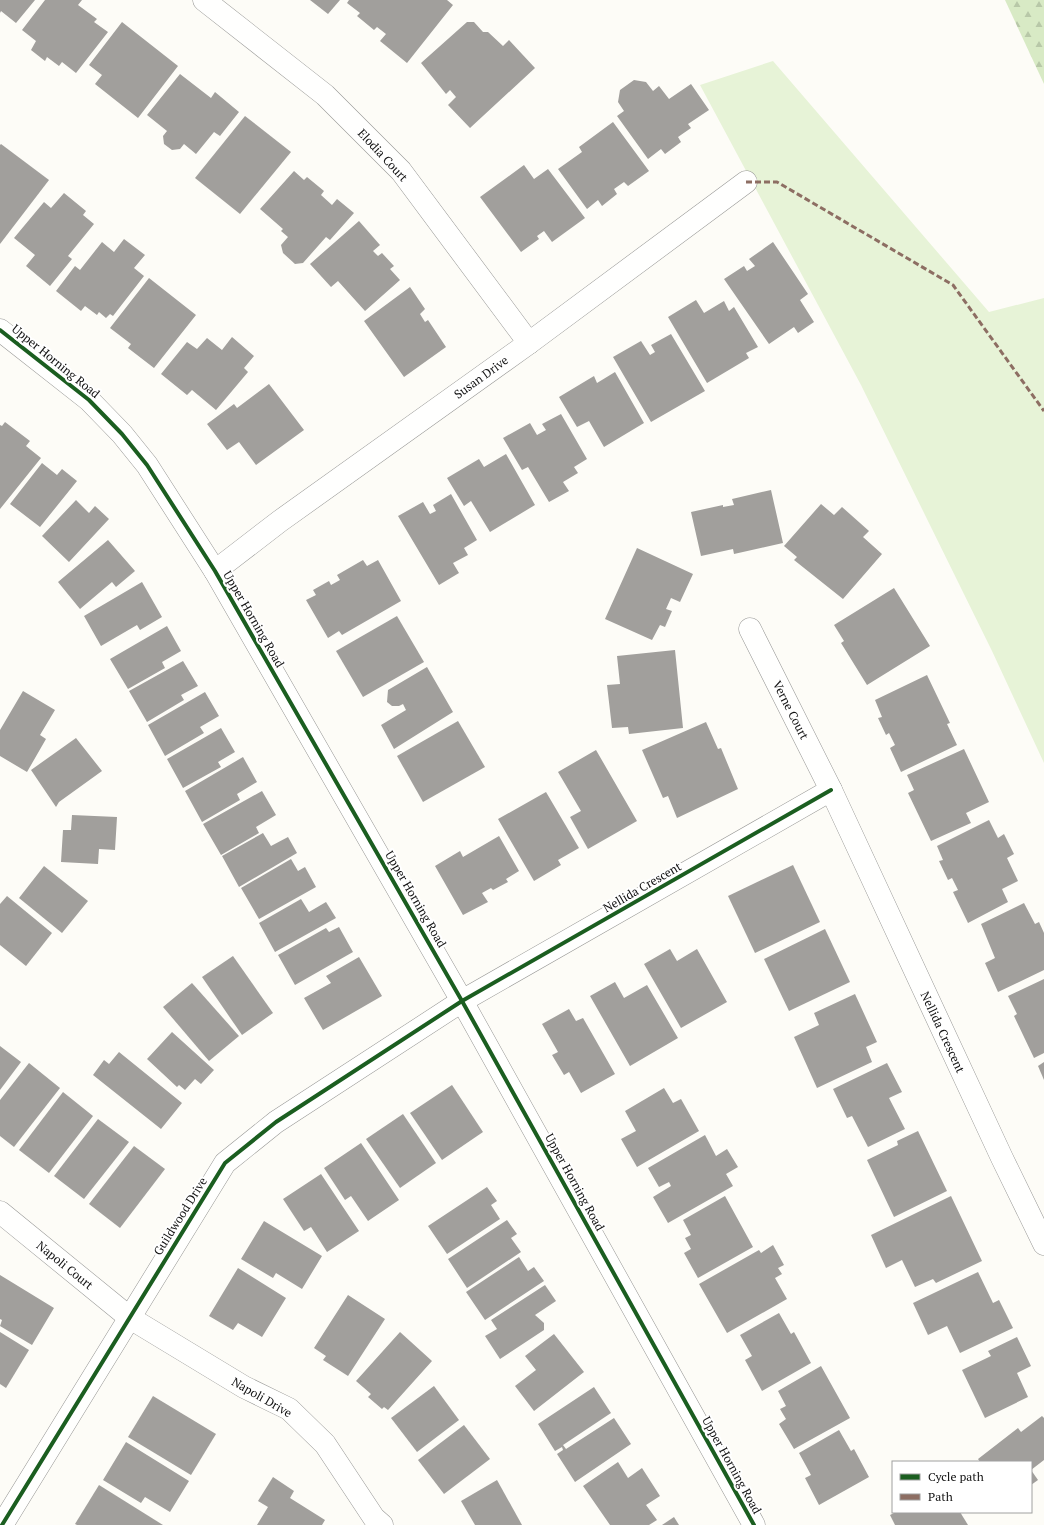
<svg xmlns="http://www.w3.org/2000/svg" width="1044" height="1525" viewBox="0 0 1044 1525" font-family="'PT Serif',serif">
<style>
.grass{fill:#e7f3d7}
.forest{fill:url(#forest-firs)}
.building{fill:#a19f9c}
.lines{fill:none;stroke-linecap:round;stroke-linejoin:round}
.minor-casing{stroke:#979795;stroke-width:23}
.minor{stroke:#fffffe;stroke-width:22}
.quiet{stroke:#8d6e63;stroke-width:3;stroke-dasharray:6 3;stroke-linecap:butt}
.cycleway-casing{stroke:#fff;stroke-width:6}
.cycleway{stroke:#1b5e20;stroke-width:4}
.labels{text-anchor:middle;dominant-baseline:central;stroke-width:4;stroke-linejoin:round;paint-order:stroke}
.street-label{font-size:12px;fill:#111;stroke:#fff}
</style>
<defs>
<pattern id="forest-firs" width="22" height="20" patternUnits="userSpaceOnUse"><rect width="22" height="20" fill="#d8eac5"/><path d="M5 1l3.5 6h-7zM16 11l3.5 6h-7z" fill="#b8c8a8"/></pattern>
</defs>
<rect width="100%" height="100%" fill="#fdfcf7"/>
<path class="grass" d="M773,61L989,312L1044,298V763L992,651L861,385L700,85Z"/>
<path class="forest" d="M1005,0H1044V84Z"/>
<g class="building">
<path d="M0,0H35L16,23L1,11L0,13Z"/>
<path d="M45,0H82L78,5L97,19L94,22L108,32L76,73L62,62L59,66L47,57L45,61L31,50L36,41L22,30Z"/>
<path d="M310,0H340L328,14Z"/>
<path d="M349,0H447L453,5L407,63L380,41L386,34L377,27L374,30L357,16L360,13L347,3Z"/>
<path d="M122,22L178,66L138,118L95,84L102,75L89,65Z"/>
<path d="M467,22H474L483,32H488L503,46L509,40L535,68L470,128L448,105L456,97L450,90L446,94L421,63Z"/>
<path d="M180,74L211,98L215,92L239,112L220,136L214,132L196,154L184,144L180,149L172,150L164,144L163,136L167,131L147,115Z"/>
<path d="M634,80L646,82L653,91L659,86L669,99L691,84L709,110L688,124L691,128L678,137L681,142L665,154L661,149L648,159L617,116L624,111L618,102L620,90Z"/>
<path d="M245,116L291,152L240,214L195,178Z"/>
<path d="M613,122L649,171L628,186L624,182L614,189L617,194L602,206L598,200L587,209L558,169L582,152L579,147Z"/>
<path d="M1,144L49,180L0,244V145Z"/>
<path d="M524,165L534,179L548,169L585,218L552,242L544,231L537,236L539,239L521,252L480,197Z"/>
<path d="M294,171L304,180L307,177L324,191L321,195L332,205L337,199L354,213L330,240L326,237L303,263L295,264L283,253L281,245L288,237L281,231L283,229L260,209Z"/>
<path d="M64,193L86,211L83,215L94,224L68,256L72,259L50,286L26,266L35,255L14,238L44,202L51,208Z"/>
<path d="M359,221L380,245L373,251L378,256L382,253L394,266L390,269L400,280L365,311L338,281L331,287L310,264Z"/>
<path d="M124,239L145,255L134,268L144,276L113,316L110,314L106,318L99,312L97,315L85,306L81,311L56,291L75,266L80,270L102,242L114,252Z"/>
<path d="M773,242L808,294L800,300L814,322L798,333L794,327L769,344L724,279L744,266L747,271L755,266L749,259Z"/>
<path d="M149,278L196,315L154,368L128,348L131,344L110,328Z"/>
<path d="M410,287L425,309L420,314L425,322L428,320L446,347L404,377L364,321Z"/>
<path d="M696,300L704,313L724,301L729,311L734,307L758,347L746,353L749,358L707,383L668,317Z"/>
<path d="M671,334L705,391L651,422L613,357L641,341L650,355L655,352L651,345Z"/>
<path d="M232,337L254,356L244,368L248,372L216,410L192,390L187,395L161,374L187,342L197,349L207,338L222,350Z"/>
<path d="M615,372L644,423L604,447L589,421L577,427L559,397L594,376L597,383Z"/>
<path d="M269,384L304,430L256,465L239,442L227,450L207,424L234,404L237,408Z"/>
<path d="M561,414L587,459L574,467L578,473L563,482L569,491L549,502L528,467L522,470L503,438L530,423L537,435L546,430L542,424Z"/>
<path d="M5,422L30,441L26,446L41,458L0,509V425L2,426Z"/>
<path d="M506,454L535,505L490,532L471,501L464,506L447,478L479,459L484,467Z"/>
<path d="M42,463L57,475L62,469L77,481L40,527L10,504Z"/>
<path d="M771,490L783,543L734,554L733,549L701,556L691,512L723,505V507L734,505L732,499Z"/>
<path d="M451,494L477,540L464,548L468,555L453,563L459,573L439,585L398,516L423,502L430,514L436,511L433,505Z"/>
<path d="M76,500L89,513L95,506L109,519L69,562L42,536Z"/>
<path d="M821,504L834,515L842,507L869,531L863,537L882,554L843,599L794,560L797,557L784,546Z"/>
<path d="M108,540L135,571L116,587L112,582L80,609L58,582Z"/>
<path d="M637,548L693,574L680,602L671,598L666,609L672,611L665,627L660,625L652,640L605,619Z"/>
<path d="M363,560L367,566L378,560L401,601L342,635L339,631L328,638L306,600L316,595L313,590L329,581L331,585L340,580L337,575Z"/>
<path d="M142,582L162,617L140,630L137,625L101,646L84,616Z"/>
<path d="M894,588L930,646L867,685L841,643L844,641L834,625Z"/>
<path d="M397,616L424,662L363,697L336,651Z"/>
<path d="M167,626L181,651L162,662L165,668L128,689L110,659Z"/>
<path d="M675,650L683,728L629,734L628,727L612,728L607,685L620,684L617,656Z"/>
<path d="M183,661L198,686L181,695L184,700L147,722L129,691Z"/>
<path d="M427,667L453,712L394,749L381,725L406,710L403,704L399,706H392L387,702L388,690Z"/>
<path d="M927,675L950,723L947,724L957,745L901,772L890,748L895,745L889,733L886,735L878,718L882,717L875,700Z"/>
<path d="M23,691L55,710L40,735L46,739L27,772L0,756V730Z"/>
<path d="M205,692L219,716L200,727L204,733L165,756L148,725Z"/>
<path d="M458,721L485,767L423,802L397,756Z"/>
<path d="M706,722L718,749L721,748L738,789L677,818L668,796L663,798L642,750Z"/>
<path d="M221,728L235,752L218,762L221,767L183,788L167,759Z"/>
<path d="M76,738L102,771L59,802L56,807L31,770Z"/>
<path d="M964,749L989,802L966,813L971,823L931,841L908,793L914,790L907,775Z"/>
<path d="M596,750L637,821L588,849L570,817L581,811L558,772Z"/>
<path d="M243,757L257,782L237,794L240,800L202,822L185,791Z"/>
<path d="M262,791L276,815L256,827L259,833L221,855L203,824Z"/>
<path d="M546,792L579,848L558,860L561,865L534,881L498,819Z"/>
<path d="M72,815L117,817L115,850L99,849L98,864L61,862L63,830H71Z"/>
<path d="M989,820L998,838L1004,834L1014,854L1007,858L1018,881L1002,889L1008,902L968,923L953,892L958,890L952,878L948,880L939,861L943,860L937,846Z"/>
<path d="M263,833L271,846L288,837L297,853L239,887L222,856Z"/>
<path d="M499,836L519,871L506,879L508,882L493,890L491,888L482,893L488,902L463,915L435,866L460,851L463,857Z"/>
<path d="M291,859L298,871L305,867L316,887L259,919L241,888Z"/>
<path d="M793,865L820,922L755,953L728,896Z"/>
<path d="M44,866L88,901L62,933L19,898Z"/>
<path d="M7,896L52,933L26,966L0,945V904Z"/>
<path d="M301,899L309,912L326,902L336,918L275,952L259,923Z"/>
<path d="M1024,903L1035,924L1039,922L1044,933V970L998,992L985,963L995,958L981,924Z"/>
<path d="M339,927L353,952L295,985L278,955L326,928L329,932Z"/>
<path d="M825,929L850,982L789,1011L764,959Z"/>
<path d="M670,949L677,961L697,949L727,1002L681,1028L644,964Z"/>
<path d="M233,956L273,1013L242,1035L202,977Z"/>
<path d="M359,957L382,996L323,1030L304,998L331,983L326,976Z"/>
<path d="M1044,979V1053L1034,1058L1014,1016L1017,1014L1008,996Z"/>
<path d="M615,982L624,998L647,985L678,1038L630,1066L590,996Z"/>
<path d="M192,983L239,1036L209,1061L163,1007Z"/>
<path d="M855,994L877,1042L866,1047L872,1062L817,1088L794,1037L819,1025L814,1013Z"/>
<path d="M569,1009L576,1021L583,1018L615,1074L581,1093L569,1072L564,1075L552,1055L558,1052L542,1024Z"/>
<path d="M172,1032L214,1070L201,1084L195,1079L185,1090L179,1085L177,1087L147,1059Z"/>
<path d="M0,1046L21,1062L0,1090Z"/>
<path d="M119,1052L182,1103L161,1129L93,1075L104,1060L109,1064Z"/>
<path d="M1044,1062V1080L1038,1066Z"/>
<path d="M29,1063L60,1088L14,1147L0,1136V1100Z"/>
<path d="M887,1063L902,1092L889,1098L905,1129L868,1147L852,1116L847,1118L833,1089Z"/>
<path d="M452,1085L483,1132L442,1160L410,1113Z"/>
<path d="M664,1088L673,1103L681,1099L699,1131L637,1167L621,1139L636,1131L625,1111Z"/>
<path d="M63,1092L93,1116L49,1173L19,1150Z"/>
<path d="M403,1114L436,1163L400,1188L366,1139Z"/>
<path d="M98,1119L129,1142L84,1199L54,1176Z"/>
<path d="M918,1131L947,1191L894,1217L867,1160L898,1145L897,1141Z"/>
<path d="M705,1135L716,1156L727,1149L738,1167L726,1174L733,1186L668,1223L653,1197L671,1186L669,1182L659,1187L648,1168Z"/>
<path d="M361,1143L399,1200L368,1221L351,1196L345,1200L324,1168Z"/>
<path d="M134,1146L165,1169L120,1228L89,1204Z"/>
<path d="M321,1174L359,1231L327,1252L311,1227L304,1231L283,1199Z"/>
<path d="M487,1187L497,1201L491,1205L500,1219L447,1254L428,1226Z"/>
<path d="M725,1196L753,1247L698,1278L684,1253L691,1249L685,1238L691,1235L683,1220Z"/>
<path d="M951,1196L982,1261L936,1283L933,1279L915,1287L902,1260L886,1268L871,1235Z"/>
<path d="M507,1220L517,1234L511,1238L521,1252L467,1288L448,1259Z"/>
<path d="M264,1221L322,1256L302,1289L276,1273L273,1278L241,1259Z"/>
<path d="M773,1245L784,1265L778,1268L782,1274L775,1278L787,1299L727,1333L699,1284L759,1250L761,1253Z"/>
<path d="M519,1257L528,1271L534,1267L544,1281L485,1320L466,1292Z"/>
<path d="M238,1268L286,1298L262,1337L238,1323L233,1330L209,1316Z"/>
<path d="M978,1272L993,1303L999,1300L1013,1328L960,1353L947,1326L928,1335L913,1303Z"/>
<path d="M0,1275L54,1308L32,1345L0,1326L2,1320L0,1319Z"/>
<path d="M545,1285L556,1301L535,1315L544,1323V1330L500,1359L485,1336L497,1329L491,1320Z"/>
<path d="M348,1295L385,1319L348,1376L323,1360L326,1356L314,1348Z"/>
<path d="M779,1313L791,1334L794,1332L811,1363L762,1391L745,1360L752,1356L740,1335Z"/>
<path d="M0,1332L29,1350L6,1388L0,1384Z"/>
<path d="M400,1332L432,1361L388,1410L384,1407L382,1409L368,1397L371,1394L356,1381Z"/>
<path d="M554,1334L584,1372L534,1411L515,1386L536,1370L525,1356Z"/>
<path d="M1017,1337L1031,1366L1017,1373L1028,1397L985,1418L962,1370L991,1356L988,1351Z"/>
<path d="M821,1366L850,1418L794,1449L779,1424L786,1419L780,1409L786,1406L778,1391Z"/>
<path d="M434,1386L459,1420L417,1452L391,1418Z"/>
<path d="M594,1387L611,1413L563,1445L566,1449L614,1418L631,1444L575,1482L557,1454L563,1450L562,1447L555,1451L538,1424Z"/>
<path d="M153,1396L216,1434L191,1475L128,1437Z"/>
<path d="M1042,1416L1044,1418V1460L1031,1470V1462H980L978,1459L1018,1428L1021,1432Z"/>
<path d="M464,1425L490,1459L444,1494L418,1460Z"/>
<path d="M839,1430L851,1451L854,1449L869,1477L819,1505L805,1478L811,1475L799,1453Z"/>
<path d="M126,1442L189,1481L170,1512L145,1497L141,1503L103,1480Z"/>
<path d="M618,1462L628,1478L642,1468L660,1496L646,1505L657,1520L649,1525H610L583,1486Z"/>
<path d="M1031,1470L1038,1480L1031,1485Z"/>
<path d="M273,1477L294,1491L290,1498L325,1520L322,1525H257L268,1507L258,1501Z"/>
<path d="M497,1480L522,1525H475L461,1501Z"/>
<path d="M99,1485L163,1525H77L75,1524Z"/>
<path d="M896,1512H960L968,1525H895L890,1515Z"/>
<path d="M674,1517L679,1525H662Z"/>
</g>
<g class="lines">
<defs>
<g id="minor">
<path d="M204,0L325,95L401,171L529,343"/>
<path d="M0,330L89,400L122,434L147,465L215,571L462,1001L754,1525"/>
<path d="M215,571L280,521L529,343L746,182"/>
<path d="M750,629L831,790L1002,1158L1044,1244"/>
<path d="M0,1212L130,1318L244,1387L289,1409L325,1444L374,1518L382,1525"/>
<path d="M2,1525L225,1163L276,1122L462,1001L831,790"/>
</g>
</defs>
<use href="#minor" class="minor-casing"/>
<use href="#minor" class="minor"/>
<path class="quiet" d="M746,182H777L953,285L1044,411"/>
<defs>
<g id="cycleway">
<path d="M0,330L89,400L122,434L147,465L215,571L462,1001L754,1525"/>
<path d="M2,1525L225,1163L276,1122L462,1001L831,790"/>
</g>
</defs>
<use href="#cycleway" class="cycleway-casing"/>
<use href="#cycleway" class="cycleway"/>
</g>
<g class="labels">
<g class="street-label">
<text transform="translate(383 155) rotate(47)">Elodia Court</text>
<text transform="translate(56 361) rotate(39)">Upper Horning Road</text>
<text transform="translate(481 377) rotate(-36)">Susan Drive</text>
<text transform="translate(254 619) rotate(60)">Upper Horning Road</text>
<text transform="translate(791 710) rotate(63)">Verne Court</text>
<text transform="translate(642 887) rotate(-30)">Nellida Crescent</text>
<text transform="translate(416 899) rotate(60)">Upper Horning Road</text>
<text transform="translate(943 1032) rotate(65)">Nellida Crescent</text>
<text transform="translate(575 1182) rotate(61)">Upper Horning Road</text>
<text transform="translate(180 1216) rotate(-58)">Guildwood Drive</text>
<text transform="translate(65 1265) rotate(39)">Napoli Court</text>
<text transform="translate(262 1397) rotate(30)">Napoli Drive</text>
<text transform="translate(732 1465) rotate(61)">Upper Horning Road</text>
</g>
</g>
<rect x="892" y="1461" width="140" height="52" fill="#ffffff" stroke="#a0a0a0"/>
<rect x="900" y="1474" width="20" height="6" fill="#1b5e20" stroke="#a0a0a0"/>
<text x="928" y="1481" font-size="12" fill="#111111">Cycle path</text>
<rect x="900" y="1494" width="20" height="6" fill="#8d6e63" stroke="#a0a0a0"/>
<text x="928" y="1501" font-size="12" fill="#111111">Path</text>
</svg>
